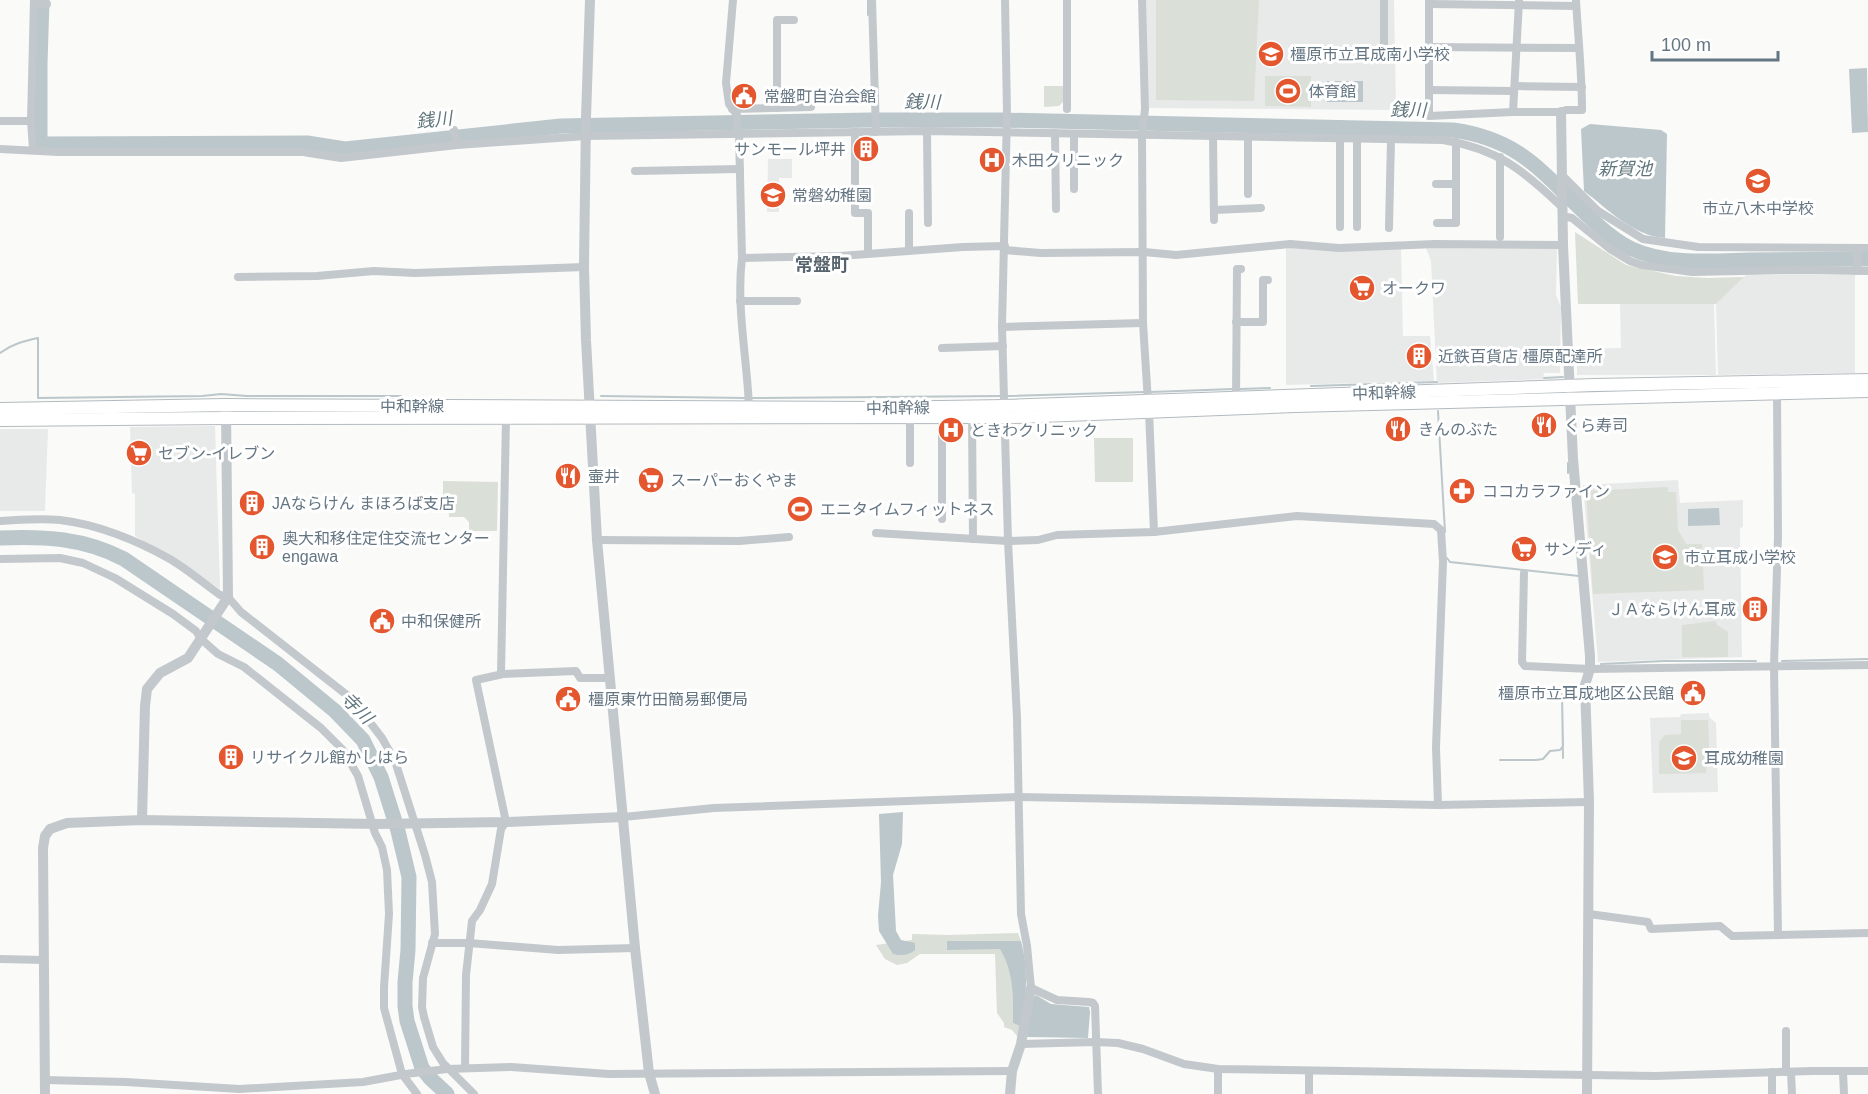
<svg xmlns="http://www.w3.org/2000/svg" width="1868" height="1094" viewBox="0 0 1868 1094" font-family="Helvetica,'Noto Sans JP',sans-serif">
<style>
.built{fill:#e8e9e9}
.green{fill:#dadfd7}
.water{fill:#bbc7cb}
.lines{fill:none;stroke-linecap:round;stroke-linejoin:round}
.stream{stroke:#bbc7cb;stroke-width:2}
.river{stroke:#bbc7cb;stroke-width:15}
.secondary-casing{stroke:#b3babf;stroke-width:14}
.minor{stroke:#c3c8cc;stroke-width:8}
.tertiary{stroke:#c3c8cc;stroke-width:10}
.secondary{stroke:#fff;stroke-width:12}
.labels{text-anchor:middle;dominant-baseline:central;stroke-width:6;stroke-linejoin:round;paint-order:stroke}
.poi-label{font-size:16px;fill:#657683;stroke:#fff;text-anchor:start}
.street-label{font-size:16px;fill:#657683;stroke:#fff}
.water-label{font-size:18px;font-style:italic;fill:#60757c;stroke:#fff}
.neighbourhood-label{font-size:18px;font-weight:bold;fill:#57646e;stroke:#fff}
</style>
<rect width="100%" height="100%" fill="#fafaf8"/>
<g class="built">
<path d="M1145,0H1394L1396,110L1148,108Z"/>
<path d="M768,159H792V178H779V212H767Z"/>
<path d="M1425,246H1557L1556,295L1561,307L1560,373H1544L1543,379L1437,383L1431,261Z"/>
<path d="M1286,247L1401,249L1403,336H1430L1434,381L1286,385Z"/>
<path d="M1746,275H1855V373L1718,375L1716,304Z"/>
<path d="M1620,304H1714L1716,375H1577V349L1621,348Z"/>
<path d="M215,426L220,589L135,536V494L132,493L130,427Z"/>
<path d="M0,429H48L45,511H0Z"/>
<path d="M1678,480L1680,503L1743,500V527L1740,528L1742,657L1598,662L1583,485Z"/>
<path d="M1709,713V717L1716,723L1718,792L1653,793L1650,718L1680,717L1681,714Z"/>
</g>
<g class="green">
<path d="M1156,0H1259L1254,101L1156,100Z"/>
<path d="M1265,76H1311V107L1265,106Z"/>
<path d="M1044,86H1063V102L1059,106L1044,107Z"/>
<path d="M1575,232L1626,265L1676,276L1707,278L1744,277L1716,304H1578Z"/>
<path d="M1094,438H1133V482H1095Z"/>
<path d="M443,481L498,482L497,531H469V522L464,517H449V502H443Z"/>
<path d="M1668,487V492H1676L1678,530L1686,544H1702L1704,590L1593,594L1586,491Z"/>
<path d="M1716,621L1717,625L1728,632V657H1682V625Z"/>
<path d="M1681,720H1708L1709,746L1706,773L1659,774V742L1665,735L1681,734Z"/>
<path d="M1018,933L1021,941L1001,949C1014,972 1013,997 1013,1023L1022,1027L1018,1037L1012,1030L1004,1027V1023L997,1013L995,954H920L907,963L897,965L885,959L876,945L912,940V934L949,935Z"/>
</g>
<g class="water">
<path d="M1867,68L1868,132L1852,133L1849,69Z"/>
<rect x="1327" y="81" width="36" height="21"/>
<path d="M1590,124L1661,130L1667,134L1665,238C1633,236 1608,209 1584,191L1581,129Z"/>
<path d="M1719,508L1720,525L1688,526V509Z"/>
<path d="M903,812L902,844L893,875L896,931L901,940L915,943V950C910,955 901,956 893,954L879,931L878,916L881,882L879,814Z"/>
<path d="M947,941H1021C1029,970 1026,998 1022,1027L1013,1023C1013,997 1014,972 1000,949L947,950Z"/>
<path d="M1036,995L1051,1004L1089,1007L1090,1012L1088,1038L1027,1037L1033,998Z"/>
</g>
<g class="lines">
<g class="stream">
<path d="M868,0V15"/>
<path d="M1556,186L1557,192"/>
<path d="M0,353C12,344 24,341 38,338V398L202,396L221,394L247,396H401"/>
<path d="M1544,378L1563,377"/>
<path d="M1311,386L1437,382"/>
<path d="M1240,389L1270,388"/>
<path d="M1150,392L1234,389"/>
<path d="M601,396L745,398"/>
<path d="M1006,396L1144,392"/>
<path d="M751,398L1000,396"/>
<path d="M1438,411L1445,532"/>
<path d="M1568,463V473"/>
<path d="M1447,558L1450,562L1579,576"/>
<path d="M1782,661L1868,659"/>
<path d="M1601,664L1664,661H1756"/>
<path d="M1500,760H1536L1543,759L1550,751L1560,750L1563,746L1562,694L1563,758"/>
</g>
<g class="river">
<path d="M42,0L40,64V140L43,144L307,143L345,149L561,126L871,120H1000L1453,130C1518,139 1540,170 1585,213C1599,226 1614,241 1632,249C1667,265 1711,261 1749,260C1789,260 1828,259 1868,259"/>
<path d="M0,538C44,536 84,538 124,559L278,664L335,711L363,740L381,777L398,831L409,877L408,950L405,982V1006L407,1021L422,1068L430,1078L447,1094"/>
</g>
<defs>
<g id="secondary">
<path d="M0,409L226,405L875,408L1005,406L1594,385L1868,380"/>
<path d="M0,420L226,418L1014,417L1295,406L1868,391"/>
</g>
</defs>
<use href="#secondary" class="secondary-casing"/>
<g class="minor">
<path d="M733,0L726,83L729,104L737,115V134"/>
<path d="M872,0L876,132"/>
<path d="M1005,0L1007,114L1002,327L1008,541L1017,718L1021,914L1027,946L1031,988L1057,1000L1089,1002L1093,1003L1095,1006L1098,1094"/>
<path d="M1142,0L1145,109L1142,135L1143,323L1148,402"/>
<path d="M1384,0V49"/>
<path d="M1429,0V116L1513,112H1561L1566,110H1582C1582,73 1578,37 1576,0"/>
<path d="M34,4H47"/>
<path d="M1429,4L1576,6"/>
<path d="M1429,47L1579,48"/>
<path d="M1515,86L1582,87"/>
<path d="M1429,90L1514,91"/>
<path d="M777,108V20H794"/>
<path d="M732,109L811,107"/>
<path d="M1067,109V0"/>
<path d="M1513,112L1519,1"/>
<path d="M0,121H31"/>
<path d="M454,130L457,145"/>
<path d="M927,131L928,223"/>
<path d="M855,132V213H868V253"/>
<path d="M1055,133L1056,209"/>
<path d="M739,134L742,258C736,306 747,358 749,407"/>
<path d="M1213,136L1214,220"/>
<path d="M1340,138V227"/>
<path d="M1357,138V227"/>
<path d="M0,149L59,152H303L341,158L457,145L586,136L927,131L1443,140C1498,149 1523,170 1562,207"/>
<path d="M33,149L31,121L34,0"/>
<path d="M1500,157V237"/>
<path d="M635,171L740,169"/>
<path d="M1561,174L1598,211L1643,239L1698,247L1868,248"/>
<path d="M1436,184H1456"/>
<path d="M1074,189V134"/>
<path d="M1248,194V137"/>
<path d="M1214,210L1261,208"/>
<path d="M909,213V250"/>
<path d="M1562,216L1572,218L1610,249L1630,261L1642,265L1692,272L1797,270L1868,271"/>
<path d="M1437,223H1456V142"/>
<path d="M1389,228L1391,139"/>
<path d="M1004,250L1041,253L1144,252L1176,255L1290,244L1339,248L1435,244L1563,245"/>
<path d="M742,258L840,256L963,247L1005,246"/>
<path d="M1857,271V248"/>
<path d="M238,277L317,276L374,271L415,273L584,267"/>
<path d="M740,301H797"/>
<path d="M1236,322H1263V280H1268"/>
<path d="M1002,327L1143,323"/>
<path d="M942,348L1003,346"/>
<path d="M1777,393L1778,536L1774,666L1778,935"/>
<path d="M1236,399L1237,269H1241"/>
<path d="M1149,411L1154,532"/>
<path d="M910,417V463"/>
<path d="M972,417L973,539"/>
<path d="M942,519V417"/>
<path d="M0,521C20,520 40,518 60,520C96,524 136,540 168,558C186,568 203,583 220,595L228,597L241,612L352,699L382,738L395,761L425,855L432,882L435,934L423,978L422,1007L424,1017L433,1047L443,1063L474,1094"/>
<path d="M876,533L1008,541L1038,540L1057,535L1154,532L1297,516L1434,524L1441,530L1443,562L1436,747L1438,805"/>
<path d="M597,540L739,541L789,537"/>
<path d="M0,559L60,558L83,563L115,578L173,614L196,631L201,639L218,654L244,667L321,728L343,750L358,776L375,833L382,847L387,870L389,914L384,987V1008L402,1074L417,1094"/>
<path d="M1524,573L1522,662L1525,666L1590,669L1868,665"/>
<path d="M501,674L506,418"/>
<path d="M623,817L714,808L1018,797L1438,805L1589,802"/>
<path d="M1589,914L1648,922L1651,929L1720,926L1732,936L1868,933"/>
<path d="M432,943H469L558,950L635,948"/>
<path d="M0,959L44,960"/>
<path d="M1786,1031V1072"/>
<path d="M1021,1044L1095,1042L1118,1043L1143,1049L1184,1064L1218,1069L1655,1076L1812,1071H1868"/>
<path d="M465,1068L466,975L472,921L480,910L492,884L501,829L506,822L476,680L503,674L576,671L580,678H610"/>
<path d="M1791,1072L1792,1094"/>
<path d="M1843,1072L1844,1094"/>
<path d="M44,1080L126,1082L239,1089L363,1082L406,1074L447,1069L511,1067L609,1074L1012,1071"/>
<path d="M1218,1094V1069"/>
<path d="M1309,1094V1071"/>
<path d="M1772,1094V1072"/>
</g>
<g class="tertiary">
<path d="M590,0L586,117L584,267L586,340L597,540L635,948L649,1073L655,1094"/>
<path d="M1561,112L1563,245L1573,459L1590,656V669L1585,685L1589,802L1587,1094"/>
<path d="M142,820L145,706L147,689L160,673L188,658L228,597L226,410"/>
<path d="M45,1094L43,848L45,836L50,829L67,823L142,820L378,824L506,822L623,817"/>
<path d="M1010,1094L1012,1071L1021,1044L1031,988"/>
</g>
<use href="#secondary" class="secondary"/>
</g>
<defs>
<symbol id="school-disc" viewBox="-11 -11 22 22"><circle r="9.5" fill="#e4572e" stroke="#fff"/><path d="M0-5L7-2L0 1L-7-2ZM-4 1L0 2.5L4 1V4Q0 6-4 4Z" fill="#fff"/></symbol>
<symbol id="stadium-disc" viewBox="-11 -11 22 22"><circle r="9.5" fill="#e4572e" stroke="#fff"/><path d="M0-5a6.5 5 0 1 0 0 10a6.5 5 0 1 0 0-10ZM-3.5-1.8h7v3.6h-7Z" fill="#fff"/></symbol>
<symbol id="civic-disc" viewBox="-11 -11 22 22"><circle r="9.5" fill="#e4572e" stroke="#fff"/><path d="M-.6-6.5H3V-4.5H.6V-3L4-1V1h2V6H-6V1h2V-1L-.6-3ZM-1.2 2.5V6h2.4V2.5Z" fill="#fff"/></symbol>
<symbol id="building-disc" viewBox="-11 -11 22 22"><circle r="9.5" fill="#e4572e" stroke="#fff"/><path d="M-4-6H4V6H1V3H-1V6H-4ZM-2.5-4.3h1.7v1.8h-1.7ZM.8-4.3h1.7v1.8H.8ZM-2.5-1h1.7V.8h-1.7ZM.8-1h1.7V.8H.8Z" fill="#fff"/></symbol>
<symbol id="hospital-disc" viewBox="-11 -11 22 22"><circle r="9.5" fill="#e4572e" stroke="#fff"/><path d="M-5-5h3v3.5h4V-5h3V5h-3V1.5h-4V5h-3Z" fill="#fff"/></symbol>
<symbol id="supermarket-disc" viewBox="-11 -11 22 22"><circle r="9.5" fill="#e4572e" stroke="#fff"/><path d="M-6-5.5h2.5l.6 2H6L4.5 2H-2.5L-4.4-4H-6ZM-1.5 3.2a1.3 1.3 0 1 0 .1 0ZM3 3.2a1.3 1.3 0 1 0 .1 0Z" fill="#fff"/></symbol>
<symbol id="restaurant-disc" viewBox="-11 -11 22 22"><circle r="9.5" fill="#e4572e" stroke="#fff"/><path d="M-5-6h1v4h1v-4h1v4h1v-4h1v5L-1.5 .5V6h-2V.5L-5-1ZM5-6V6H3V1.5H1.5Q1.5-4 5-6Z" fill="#fff"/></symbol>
<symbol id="pharmacy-disc" viewBox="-11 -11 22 22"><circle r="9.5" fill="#e4572e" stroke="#fff"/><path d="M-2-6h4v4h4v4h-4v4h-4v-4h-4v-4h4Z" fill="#fff"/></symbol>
</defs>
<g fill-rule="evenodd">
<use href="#school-disc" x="1256" y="39" width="30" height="30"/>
<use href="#stadium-disc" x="1273" y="76" width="30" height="30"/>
<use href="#civic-disc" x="729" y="81" width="30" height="30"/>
<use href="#building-disc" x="851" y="134" width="30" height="30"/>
<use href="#hospital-disc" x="977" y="145" width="30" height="30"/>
<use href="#school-disc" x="1743" y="166" width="30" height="30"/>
<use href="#school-disc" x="758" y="180" width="30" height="30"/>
<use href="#supermarket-disc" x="1347" y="273" width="30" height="30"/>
<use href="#building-disc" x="1404" y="341" width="30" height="30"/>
<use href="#restaurant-disc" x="1529" y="410" width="30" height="30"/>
<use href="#restaurant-disc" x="1383" y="414" width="30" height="30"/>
<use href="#hospital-disc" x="936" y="415" width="30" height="30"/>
<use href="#supermarket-disc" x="124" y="438" width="30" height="30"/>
<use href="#restaurant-disc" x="553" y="461" width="30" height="30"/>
<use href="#supermarket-disc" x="636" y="465" width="30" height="30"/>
<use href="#pharmacy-disc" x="1447" y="476" width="30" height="30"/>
<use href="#building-disc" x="237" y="488" width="30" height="30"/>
<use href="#stadium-disc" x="785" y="494" width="30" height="30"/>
<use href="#building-disc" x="247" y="532" width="30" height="30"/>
<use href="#supermarket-disc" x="1509" y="534" width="30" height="30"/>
<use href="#school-disc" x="1650" y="542" width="30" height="30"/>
<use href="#building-disc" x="1740" y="594" width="30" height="30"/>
<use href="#civic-disc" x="367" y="606" width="30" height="30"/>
<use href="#civic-disc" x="1678" y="678" width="30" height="30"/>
<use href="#civic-disc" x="553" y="684" width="30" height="30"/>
<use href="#building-disc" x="216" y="742" width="30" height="30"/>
<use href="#school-disc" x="1669" y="743" width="30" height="30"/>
</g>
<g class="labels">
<g class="poi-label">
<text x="1290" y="54">橿原市立耳成南小学校</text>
<text x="1308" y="91">体育館</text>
<text x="764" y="96">常盤町自治会館</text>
<text x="846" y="149" text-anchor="end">サンモール坪井</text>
<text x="1012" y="160">木田クリニック</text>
<text x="792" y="195">常磐幼稚園</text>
<text x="1758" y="208" text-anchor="middle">市立八木中学校</text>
<text x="1382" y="288">オークワ</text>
<text x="1438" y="356">近鉄百貨店 橿原配達所</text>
<text x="1564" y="425">くら寿司</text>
<text x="1418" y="429">きんのぶた</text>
<text x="970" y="430">ときわクリニック</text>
<text x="158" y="453">セブン-イレブン</text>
<text x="588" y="476">壷井</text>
<text x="670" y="480">スーパーおくやま</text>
<text x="1482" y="491">ココカラファイン</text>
<text x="272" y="503">JAならけん まほろば支店</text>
<text x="820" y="509">エニタイムフィットネス</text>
<text x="282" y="538">奥大和移住定住交流センター<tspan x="282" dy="18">engawa</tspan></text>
<text x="1544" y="549">サンディ</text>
<text x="1684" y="557">市立耳成小学校</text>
<text x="1736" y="609" text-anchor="end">ＪＡならけん耳成</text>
<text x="401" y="621">中和保健所</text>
<text x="1674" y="693" text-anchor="end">橿原市立耳成地区公民館</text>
<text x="588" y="699">橿原東竹田簡易郵便局</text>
<text x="250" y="757">リサイクル館かしはら</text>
<text x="1704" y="758">耳成幼稚園</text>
</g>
<g class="street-label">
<text transform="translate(1384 393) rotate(-2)">中和幹線</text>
<text x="412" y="406">中和幹線</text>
<text transform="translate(898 408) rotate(-1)">中和幹線</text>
</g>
<g class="water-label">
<text transform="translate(922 102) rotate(1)">銭川</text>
<text transform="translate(1408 110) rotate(1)">銭川</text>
<text transform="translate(434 120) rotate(-6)">銭川</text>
<text x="1625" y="169">新賀池</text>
<text transform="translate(357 708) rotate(45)">寺川</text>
</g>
<g class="neighbourhood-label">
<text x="822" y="265">常盤町</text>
</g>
</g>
<path d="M1652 51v9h126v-9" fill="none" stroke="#657683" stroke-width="3"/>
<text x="1661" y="51" font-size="18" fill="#657683" stroke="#ffffff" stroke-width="4.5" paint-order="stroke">100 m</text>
</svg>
